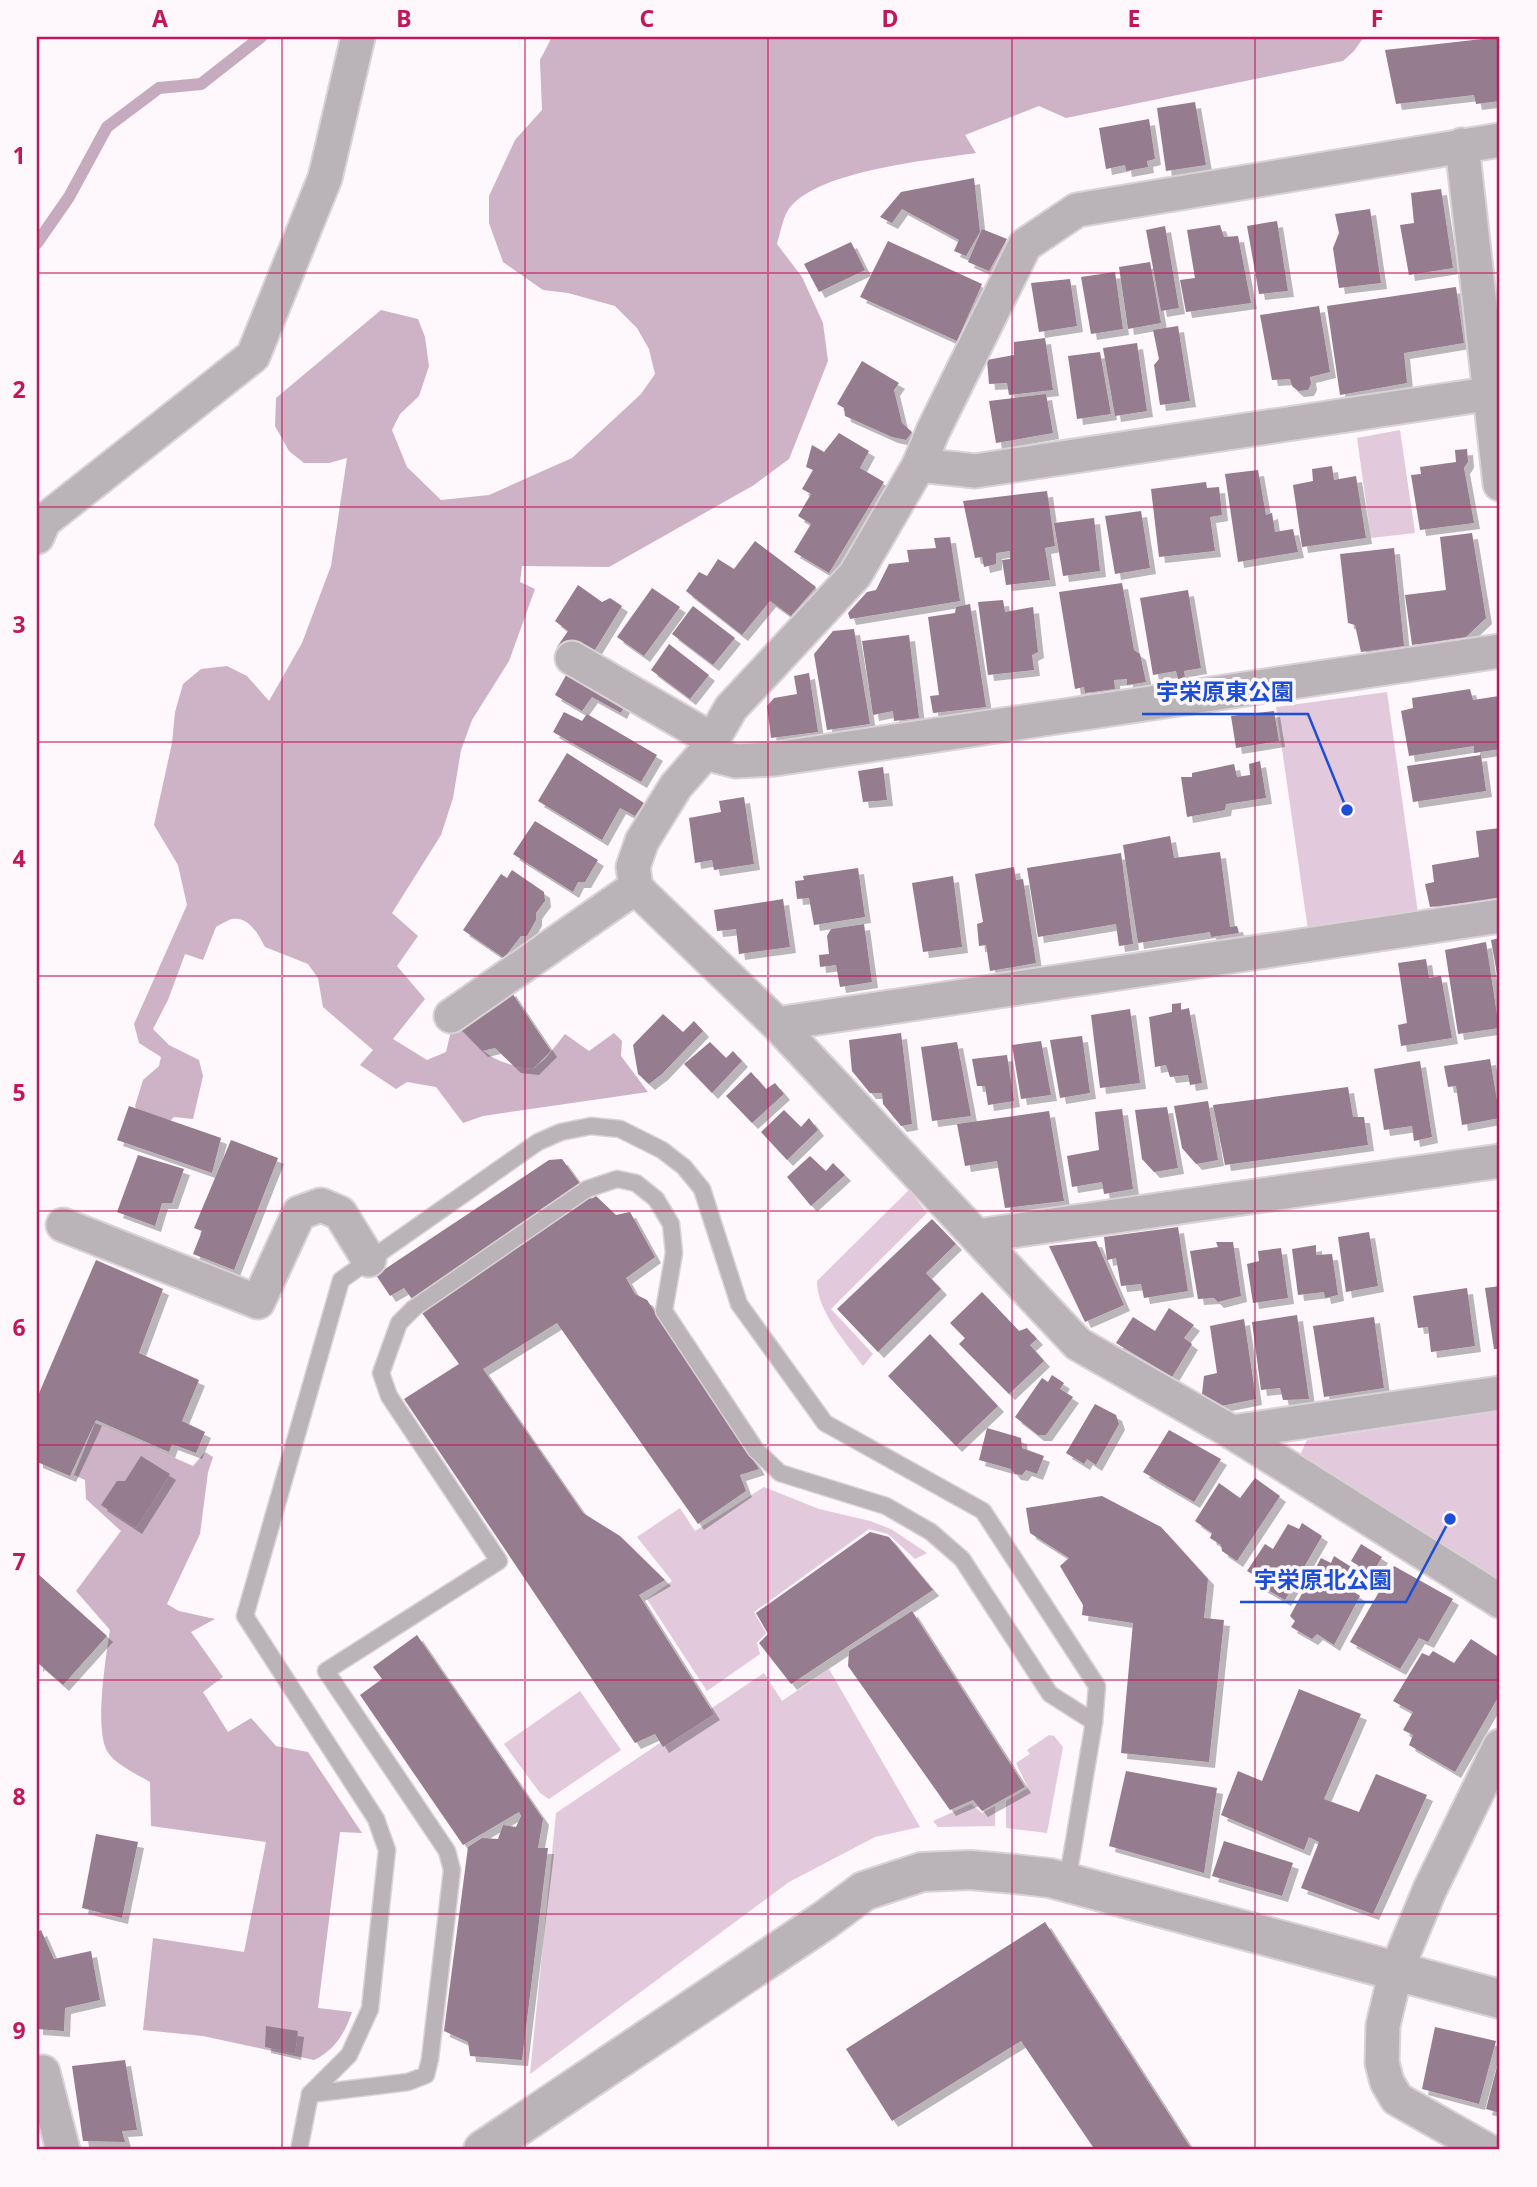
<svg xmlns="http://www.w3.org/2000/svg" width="1537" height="2187" viewBox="0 0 1537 2187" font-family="'Noto Sans','Noto Sans JP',sans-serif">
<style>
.green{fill:#e2c9db}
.forest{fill:#ceb2c6}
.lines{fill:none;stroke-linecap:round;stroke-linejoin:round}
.stream{stroke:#c6aabe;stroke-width:12}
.building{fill:#957b8e;filter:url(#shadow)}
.service-casing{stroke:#d9d2d6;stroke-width:19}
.minor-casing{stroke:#d9d2d6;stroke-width:37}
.tertiary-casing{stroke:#d9d2d6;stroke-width:42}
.service{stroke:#bab3b8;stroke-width:16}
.minor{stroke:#bab3b8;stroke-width:33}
.tertiary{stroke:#bab3b8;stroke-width:38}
.grid{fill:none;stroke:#c2185b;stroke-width:2;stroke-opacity:0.55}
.leader{fill:none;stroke:#1d4ed8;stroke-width:2.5}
.callout-dot{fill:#1d4ed8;stroke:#fef7fb;stroke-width:2.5}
.callout-label{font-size:23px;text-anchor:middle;font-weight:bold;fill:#1d4ed8;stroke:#fef7fb;stroke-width:7;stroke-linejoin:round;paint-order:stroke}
.neatline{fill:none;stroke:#c2185b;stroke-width:2.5}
.grid-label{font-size:23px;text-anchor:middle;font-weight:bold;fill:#c2185b}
</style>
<defs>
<filter id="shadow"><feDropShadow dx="6" dy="6" stdDeviation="0" flood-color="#0004"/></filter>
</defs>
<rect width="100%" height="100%" fill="#fef7fb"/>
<g class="green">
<path d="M1400,430L1415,533L1371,538L1357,438Z"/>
<path d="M1387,692L1418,913L1308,930L1276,707Z"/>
<path d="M909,1190L927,1213L831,1309L873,1354L863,1366C846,1342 817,1312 817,1281Z"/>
<path d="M1500,1411V1582L1299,1457L1307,1440Z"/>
<path d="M764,1487L819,1509L870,1521L891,1529L927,1553L915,1559L888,1534L869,1529L754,1612L766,1633L757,1643L760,1654L707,1691L647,1599L672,1581L637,1537L680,1508L695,1531Z"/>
<path d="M829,1669L920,1827L875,1837L789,1882L530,2074L556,1813L764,1673L782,1701Z"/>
<path d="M580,1691L621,1750L549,1799L540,1793L504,1744Z"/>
<path d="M1049,1735L1054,1736L1063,1747L1047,1833L1006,1828V1801L1028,1788L1016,1763L1030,1754L1027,1750Z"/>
<path d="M971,1804L982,1813L995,1806V1826L938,1827L933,1821Z"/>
</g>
<g class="forest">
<path d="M552,37H1364L1354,51L1343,61L1066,118L1039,106L965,135L976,153C931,160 810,171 787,212C782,221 780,234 777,244L802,277L823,323L828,361L789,459L754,485L609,567L522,566L520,582L535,589L509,661L472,720L461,750L453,798L441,835L392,913L418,936L397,966L425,999L393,1039L427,1060L446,1052L451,1031L456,1025C485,1054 492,1063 533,1069L546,1058L565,1034L589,1051L614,1033L622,1041L621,1056L648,1092L483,1116L463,1123L436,1087L407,1082L396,1089L360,1065L373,1050L323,1007L318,978L308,964L265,947C258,934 249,916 232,919C227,920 220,925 216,927L203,960L185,954L168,1000L153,1029L169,1045L199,1060L203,1076L193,1119L174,1117L157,1134L142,1123L135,1106L143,1080L159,1066L161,1057L139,1043L134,1024L187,905L178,865L154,825L172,743L175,712L183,684L201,669L227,666L247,676L269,701L302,643L331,566L347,458L329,463H304L289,451L275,426L276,398L381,310L418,319L425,337L429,366L419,396L400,414L392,430L407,467L441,500L489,495L572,458L641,394L655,374L649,349L637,328L615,306L568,293L543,290L503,262L489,223V196L515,140L542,110L540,60Z"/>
<path d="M95,1423L193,1466L205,1452L213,1457L208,1472L200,1534L167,1604L179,1611L215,1619L191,1632L223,1677L203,1692L228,1732L251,1718L276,1746L308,1752L362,1833L340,1832L318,2008L352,2012C345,2033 335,2050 314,2060L203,2036L143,2030L153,1938L244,1952L266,1842L151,1826L150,1782C137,1774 118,1766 109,1754C93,1734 106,1657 110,1630L76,1591L121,1531L86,1499L85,1480L74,1475Z"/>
</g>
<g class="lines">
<path class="stream" d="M37,243L69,197L107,127L159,88L201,84L261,37"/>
</g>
<g class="building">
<path d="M1500,37V101L1476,104L1474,95L1396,104L1385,50Z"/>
<path d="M1195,102L1206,165L1166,171L1157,108Z"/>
<path d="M1149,119L1155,159L1147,161L1148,167L1126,171L1125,165L1106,169L1099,128Z"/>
<path d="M974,178L980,232L966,256L954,251L959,240L902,209L892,223L880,217L901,192Z"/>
<path d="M1441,189L1453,268L1409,275L1400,225L1414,223L1411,193Z"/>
<path d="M1370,209L1381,283L1339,288L1333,248L1339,233L1335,214Z"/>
<path d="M1277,221L1288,291L1259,294L1247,226Z"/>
<path d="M1220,225L1224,237L1238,236L1251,303L1186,312L1180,280L1195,278L1187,230Z"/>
<path d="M1165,226L1179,308L1161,311L1146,230Z"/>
<path d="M982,229L1007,239L989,271L968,262Z"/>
<path d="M888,241L982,284L957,341L860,297Z"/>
<path d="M851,242L865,270L819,292L804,264Z"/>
<path d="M1150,262L1161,323L1128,329L1119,267Z"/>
<path d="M1115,272L1123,329L1091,334L1081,277Z"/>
<path d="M1070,279L1077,326L1039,332L1031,283Z"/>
<path d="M1456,287L1464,343L1404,353L1407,383L1340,395L1327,306Z"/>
<path d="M1319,306L1330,372L1310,377L1311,384L1308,390L1298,391L1292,386L1290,379L1272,380L1260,315Z"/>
<path d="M1178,326L1190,401L1160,405L1154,365L1159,359L1153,330Z"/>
<path d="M1045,338L1053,390L1009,395L1007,383L989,384L987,360L1014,355V342Z"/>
<path d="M1137,343L1147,411L1115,416L1103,348Z"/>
<path d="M1100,352L1111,414L1077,419L1068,356Z"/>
<path d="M862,361L899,383L894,390L902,423L912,432L906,440L892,437L845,416L844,408L837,404Z"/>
<path d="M1046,394L1053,433L996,443L989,401Z"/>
<path d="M839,433L869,451L860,468L884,482L829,573L794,552L811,524L798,516L811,494L802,489L813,470L806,467L812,445L824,452Z"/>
<path d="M1467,449L1468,462L1464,468L1474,523L1420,530L1411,475L1421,474L1420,467L1456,462L1455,450Z"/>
<path d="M1332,466L1334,480L1356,476L1366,538L1302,547L1293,485L1313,481L1312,469Z"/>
<path d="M1258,470L1266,515L1272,513L1275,532L1293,529L1298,552L1238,562L1225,474Z"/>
<path d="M1206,482L1207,488L1219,487L1222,515L1210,517L1215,551L1159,557L1151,489Z"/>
<path d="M1047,491L1055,546L1045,548L1050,580L1006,585L1002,560L1010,559V551L996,553V564L984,567L982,557L975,558L963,501Z"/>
<path d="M1141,511L1150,568L1115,574L1105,516Z"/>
<path d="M1094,518L1100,571L1063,576L1054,523Z"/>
<path d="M1472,533L1486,618L1466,637L1412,645L1405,595L1446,590L1440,537Z"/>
<path d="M950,537L960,601L850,619L848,613L867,592L876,590L889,564L909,562L907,550L936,548L934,538Z"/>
<path d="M755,541L816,587L791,616L770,601L742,635L686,591L699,572L707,576L718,559L734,569Z"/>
<path d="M1394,548L1404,646L1361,652L1355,625L1348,623L1340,554Z"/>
<path d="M1122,583L1134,650L1140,654L1146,682L1127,685V679L1114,680L1115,689L1085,693L1084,687L1075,689L1059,592Z"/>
<path d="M578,585L602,602L610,598L622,606L593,653L575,641L565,653L557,647L568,631L555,621Z"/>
<path d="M652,588L680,607L644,656L617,637Z"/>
<path d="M1188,590L1201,668L1184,671L1185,678L1178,679L1176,671L1153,675L1140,598Z"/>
<path d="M1003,600L1005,612L1033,607L1038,652L1032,655L1034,670L988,675L978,602Z"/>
<path d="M970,604L986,707L933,713L930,696L939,695L928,617L955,613L956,607Z"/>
<path d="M693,606L735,638L713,665L672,634Z"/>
<path d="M854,629L870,724L827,730L814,654L833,631Z"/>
<path d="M909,635L919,718L894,721L893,711L873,715L862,641Z"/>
<path d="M669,644L709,675L690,699L651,670Z"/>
<path d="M569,670L626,702L621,713L592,697L582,711L555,695Z"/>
<path d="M809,673L818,732L771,738L767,706L774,698L797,694L794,676Z"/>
<path d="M1470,689L1473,700L1499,696L1500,749L1474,753V746L1409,756L1401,711L1413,708L1412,698Z"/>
<path d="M1274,711L1279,741L1236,748L1231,716Z"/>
<path d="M564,712L582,721L587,714L657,755L641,782L553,732Z"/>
<path d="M567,753L644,803L635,816L620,808L602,840L538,801Z"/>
<path d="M1481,755L1486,791L1413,802L1407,766Z"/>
<path d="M1260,761L1266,798L1226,804L1225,810L1187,817L1181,777H1192V773L1234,764L1237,777L1250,775L1249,764Z"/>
<path d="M883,767L887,800L863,802L858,771Z"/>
<path d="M744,797L754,864L714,870L712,860L695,863L689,818L721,812L719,801Z"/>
<path d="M535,821L598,860L585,882H578L573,892L513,854Z"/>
<path d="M1500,828V899L1430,907L1425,884L1434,882L1432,865L1479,857L1476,831Z"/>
<path d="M1170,836L1174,858L1220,852L1230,927L1237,926L1239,933L1211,937L1210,932L1138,943L1123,845Z"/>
<path d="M1121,853L1133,944L1119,946L1116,924L1038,937L1027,868Z"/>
<path d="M1014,867L1016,880L1023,879L1036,963L990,971L986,945L979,946L977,924L983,922L975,874Z"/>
<path d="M858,868L865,917L814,925L809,898L797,899L795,881L804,880L803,876Z"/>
<path d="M512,870L544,892L545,901L536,913V920L527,936H521L504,958L463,930L501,874L507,878Z"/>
<path d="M953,876L962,947L923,952L912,883Z"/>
<path d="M783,899L790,947L739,954L736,929L717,931L714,910Z"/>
<path d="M864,924L872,982L840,987L836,965L820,967L819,955L829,954L827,936L831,929Z"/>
<path d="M1500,938V984L1499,985L1491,940Z"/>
<path d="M1486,942L1499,1028L1458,1034L1445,950Z"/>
<path d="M1426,959L1429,978L1441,976L1452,1038L1401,1046L1398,1025L1407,1023L1398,963Z"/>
<path d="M510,990L551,1051L533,1069L515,1067L495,1048L482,1051L456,1025Z"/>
<path d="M1181,1003V1010L1189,1008L1202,1083L1190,1085L1188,1075L1170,1077L1166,1065L1155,1067L1149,1017L1172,1012V1004Z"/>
<path d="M1130,1009L1140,1083L1100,1088L1091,1015Z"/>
<path d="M663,1014L683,1032L694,1021L703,1031L662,1074L649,1084L638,1074L633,1045Z"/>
<path d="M901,1033L912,1124L901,1126L883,1104L882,1093H870L852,1071L849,1040Z"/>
<path d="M1082,1036L1090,1093L1060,1098L1050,1040Z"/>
<path d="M1041,1041L1051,1095L1021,1099L1012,1045Z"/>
<path d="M710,1042L726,1058L733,1051L742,1061L712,1093L684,1064Z"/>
<path d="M957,1042L971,1116L932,1121L921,1047Z"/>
<path d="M1007,1055L1014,1101L988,1105L985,1086H977L972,1059Z"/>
<path d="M1490,1059L1500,1118L1462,1125L1456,1086L1448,1087L1444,1066Z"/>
<path d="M1420,1061L1432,1137L1414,1141L1412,1126L1384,1130L1374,1069Z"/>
<path d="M751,1072L766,1089L775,1083L784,1094L752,1123L726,1096Z"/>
<path d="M1348,1087L1353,1117H1364L1368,1145L1225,1165L1213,1105Z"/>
<path d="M1208,1101L1218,1160L1196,1164L1182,1148L1174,1106Z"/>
<path d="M129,1106L221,1138L212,1173L117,1140Z"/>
<path d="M1167,1107L1178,1168L1154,1172L1142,1159L1135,1110Z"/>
<path d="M1122,1109L1133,1189L1104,1194L1102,1182L1072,1187L1067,1156L1099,1150L1095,1112Z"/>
<path d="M784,1110L801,1127L809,1118L818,1130L787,1160L761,1132Z"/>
<path d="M1049,1111L1064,1201L1005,1208L997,1161L965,1166L957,1124Z"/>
<path d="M231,1140L278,1158L234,1270L193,1254L202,1231L194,1228Z"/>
<path d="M138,1155L184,1169L172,1203H162L155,1226L117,1212Z"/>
<path d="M810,1156L826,1171L833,1163L845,1175L811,1206L787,1177Z"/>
<path d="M562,1159L591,1199L596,1196L616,1215L630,1212L655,1257L626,1278L635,1294L647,1300L759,1469L740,1475L746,1491L698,1524L557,1323L483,1369L583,1513L620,1536L665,1580L639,1595L714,1714L663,1747L655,1734L635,1743L404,1399L459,1364L404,1288L390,1296L376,1275L549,1160Z"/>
<path d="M932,1219L956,1244L926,1273L941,1289L878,1352L837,1309Z"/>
<path d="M1178,1227L1188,1291L1144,1298L1141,1284L1121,1286L1116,1258L1107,1260L1104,1237Z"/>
<path d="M1369,1232L1378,1286L1346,1292L1338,1237Z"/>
<path d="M1096,1241L1124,1305L1085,1322L1049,1246Z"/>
<path d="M1216,1242H1233L1241,1296L1218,1302L1214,1298L1198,1299L1190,1251L1218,1247Z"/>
<path d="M1316,1245V1255L1332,1254L1338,1295L1325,1298L1324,1292L1298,1295L1292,1249Z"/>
<path d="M1281,1248L1288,1298L1253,1303L1247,1264L1259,1261L1258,1251Z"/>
<path d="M96,1260L163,1289L139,1353L199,1380L182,1421L205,1432L196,1453L172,1444L169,1452L96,1420L70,1476L37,1462V1398Z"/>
<path d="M1500,1286V1349H1494L1485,1288Z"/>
<path d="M1467,1288L1475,1346L1431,1352L1428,1327L1418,1328L1413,1296Z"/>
<path d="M982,1292L1019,1331L1027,1328L1037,1339L1030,1345L1044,1361L1009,1394L959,1344L965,1338L950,1323Z"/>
<path d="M1169,1308L1194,1325L1184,1338L1192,1344L1172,1377L1116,1343L1133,1317L1155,1331Z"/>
<path d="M1297,1315L1309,1399L1283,1400L1280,1388L1261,1390L1252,1322Z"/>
<path d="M1374,1317L1384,1388L1324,1397L1313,1326Z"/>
<path d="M1244,1319L1256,1399L1221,1406L1202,1394L1204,1376L1217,1373L1210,1326Z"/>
<path d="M930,1334L998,1406L956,1446L888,1376Z"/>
<path d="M1052,1375L1064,1383L1060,1389L1073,1397L1046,1435H1038L1015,1417L1042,1378L1048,1382Z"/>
<path d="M1095,1404L1116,1415L1119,1424L1096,1465L1087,1459L1084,1464L1066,1453Z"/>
<path d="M987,1428L1021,1438L1022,1448L1044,1456L1037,1474L1026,1470L1022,1475L1015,1474L1011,1469L979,1460Z"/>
<path d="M1169,1430L1221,1459L1194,1502L1143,1472Z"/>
<path d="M141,1456L170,1474L136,1528L101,1505L117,1481H125Z"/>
<path d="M1255,1478L1280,1496L1237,1561L1222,1551L1221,1545L1210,1538L1212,1533L1195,1521L1219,1483L1240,1498Z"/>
<path d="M1102,1496L1161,1527L1208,1579L1204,1618L1224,1620L1209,1762L1121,1753L1133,1623L1082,1615L1083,1605L1060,1566L1069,1558L1030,1533L1026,1508Z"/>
<path d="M1302,1523L1322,1536L1285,1600L1254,1582V1575L1247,1571L1265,1544L1273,1549L1288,1524L1299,1529Z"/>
<path d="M870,1532L889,1537L933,1590L791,1684L759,1643L768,1634L756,1613Z"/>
<path d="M1361,1544L1382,1557L1372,1574L1351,1561Z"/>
<path d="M1334,1556L1356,1570L1347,1587L1360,1596L1334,1645L1317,1634L1312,1639L1291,1627L1295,1621L1290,1616L1321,1558L1331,1563Z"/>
<path d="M1394,1566L1453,1599L1428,1642L1419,1638L1400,1669L1350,1642Z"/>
<path d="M37,1573L107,1636L63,1685L39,1664L37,1666Z"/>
<path d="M912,1611L1025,1787L982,1811L973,1800L950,1810L848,1666L849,1651Z"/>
<path d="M417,1635L543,1819L538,1848H548L522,2060L470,2056L468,2042L444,2031L468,1847L482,1838L498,1839L503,1825L516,1827L521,1816L519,1812L463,1845L360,1695L382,1679L373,1667Z"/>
<path d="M1471,1639L1500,1658V1694L1455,1772L1409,1745L1413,1735L1403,1730L1413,1712L1393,1701L1422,1653L1429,1656L1433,1651L1454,1663Z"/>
<path d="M1299,1689L1361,1714L1324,1799L1359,1812L1376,1774L1427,1795L1373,1914L1301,1888L1319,1842L1309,1837L1304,1850L1221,1815L1238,1771L1262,1781Z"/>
<path d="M1126,1771L1217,1788L1204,1873L1109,1846Z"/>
<path d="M96,1834L138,1842L122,1918L82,1908Z"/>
<path d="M1224,1841L1293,1863L1282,1896L1212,1876Z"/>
<path d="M1045,1922L1192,2150H1095L1021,2041L892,2121L846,2049Z"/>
<path d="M41,1930L54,1959L91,1951L100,2000L65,2008L64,2031L37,2029V1932Z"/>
<path d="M266,2026L298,2031L295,2054L265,2047Z"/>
<path d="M1435,2027L1496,2041L1479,2104L1422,2089Z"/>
<path d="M1499,2059H1500V2113L1486,2109Z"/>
<path d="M125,2060L137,2130L122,2131L125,2142L83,2141L72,2066Z"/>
</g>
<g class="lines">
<defs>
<g id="service">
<path d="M310,2094L408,2082L426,2075L430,2059L452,1870L447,1851L326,1671L499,1561L389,1396L381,1373L399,1323L414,1308L587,1189L617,1179L636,1183L656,1199L671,1224L674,1253L664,1311L756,1450L780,1473L886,1506L931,1532L962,1559L1050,1694L1094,1722"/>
<path d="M299,2150L310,2094L349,2055L370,2009L387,1850L376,1819L245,1616L341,1280L538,1142L561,1132L591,1126L620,1129L662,1150L684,1167L702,1189L739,1304L825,1423L983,1511L1097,1686L1094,1722L1067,1883"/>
</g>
<g id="minor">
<path d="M1500,140L1077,210L1025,245L933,431L919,465L855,575L731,708L705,753L676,786L642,841L633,867L636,887L641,893L777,1024L1078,1344L1232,1432L1500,1601"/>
<path d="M1462,145L1500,484"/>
<path d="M919,465L975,471L1500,392"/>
<path d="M37,537L44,521L253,356L325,178L358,37"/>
<path d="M572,658L713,740"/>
<path d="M705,753L736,761L775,759L1500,651"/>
<path d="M451,1016L636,887"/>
<path d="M777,1024L1500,916"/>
<path d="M63,1225L258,1302L299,1213L321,1205L340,1213L369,1260"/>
<path d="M977,1236L1500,1161"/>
<path d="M1232,1432L1500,1393"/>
<path d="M43,2072L63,2150"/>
<path d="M1487,2150L1397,2099L1387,2082L1382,2063L1383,2025L1396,1971L1430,1889L1500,1746"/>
</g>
<path id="tertiary" d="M483,2150L825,1920L864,1891L922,1872L970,1870L1015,1874L1050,1878L1500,1999"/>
</defs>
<use href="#service" class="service-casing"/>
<use href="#minor" class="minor-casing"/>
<use href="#tertiary" class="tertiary-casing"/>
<use href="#service" class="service"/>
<use href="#minor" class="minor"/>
<use href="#tertiary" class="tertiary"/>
</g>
<path class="grid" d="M282,37V2150M525,37V2150M768,37V2150M1012,37V2150M1255,37V2150M37,273H1500M37,507H1500M37,742H1500M37,976H1500M37,1211H1500M37,1445H1500M37,1680H1500M37,1914H1500"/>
<path class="leader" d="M1347 810L1308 714H1142M1450 1519L1406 1602H1240"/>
<g class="callout-dot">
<circle cx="1347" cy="810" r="7"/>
<circle cx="1450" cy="1519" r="7"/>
</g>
<g class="callout-label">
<text x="1225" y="700">宇栄原東公園</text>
<text x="1323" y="1588">宇栄原北公園</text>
</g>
<rect width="1537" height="2187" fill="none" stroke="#fef7fb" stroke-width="77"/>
<rect x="38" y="38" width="1460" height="2110" class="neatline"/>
<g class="grid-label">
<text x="160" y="27">A</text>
<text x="404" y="27">B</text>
<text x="647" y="27">C</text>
<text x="890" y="27">D</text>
<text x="1134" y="27">E</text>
<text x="1377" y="27">F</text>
<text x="19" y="164">1</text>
<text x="19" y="398">2</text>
<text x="19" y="633">3</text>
<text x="19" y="867">4</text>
<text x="19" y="1101">5</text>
<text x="19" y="1336">6</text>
<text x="19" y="1570">7</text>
<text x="19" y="1805">8</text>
<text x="19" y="2039">9</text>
</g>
</svg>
